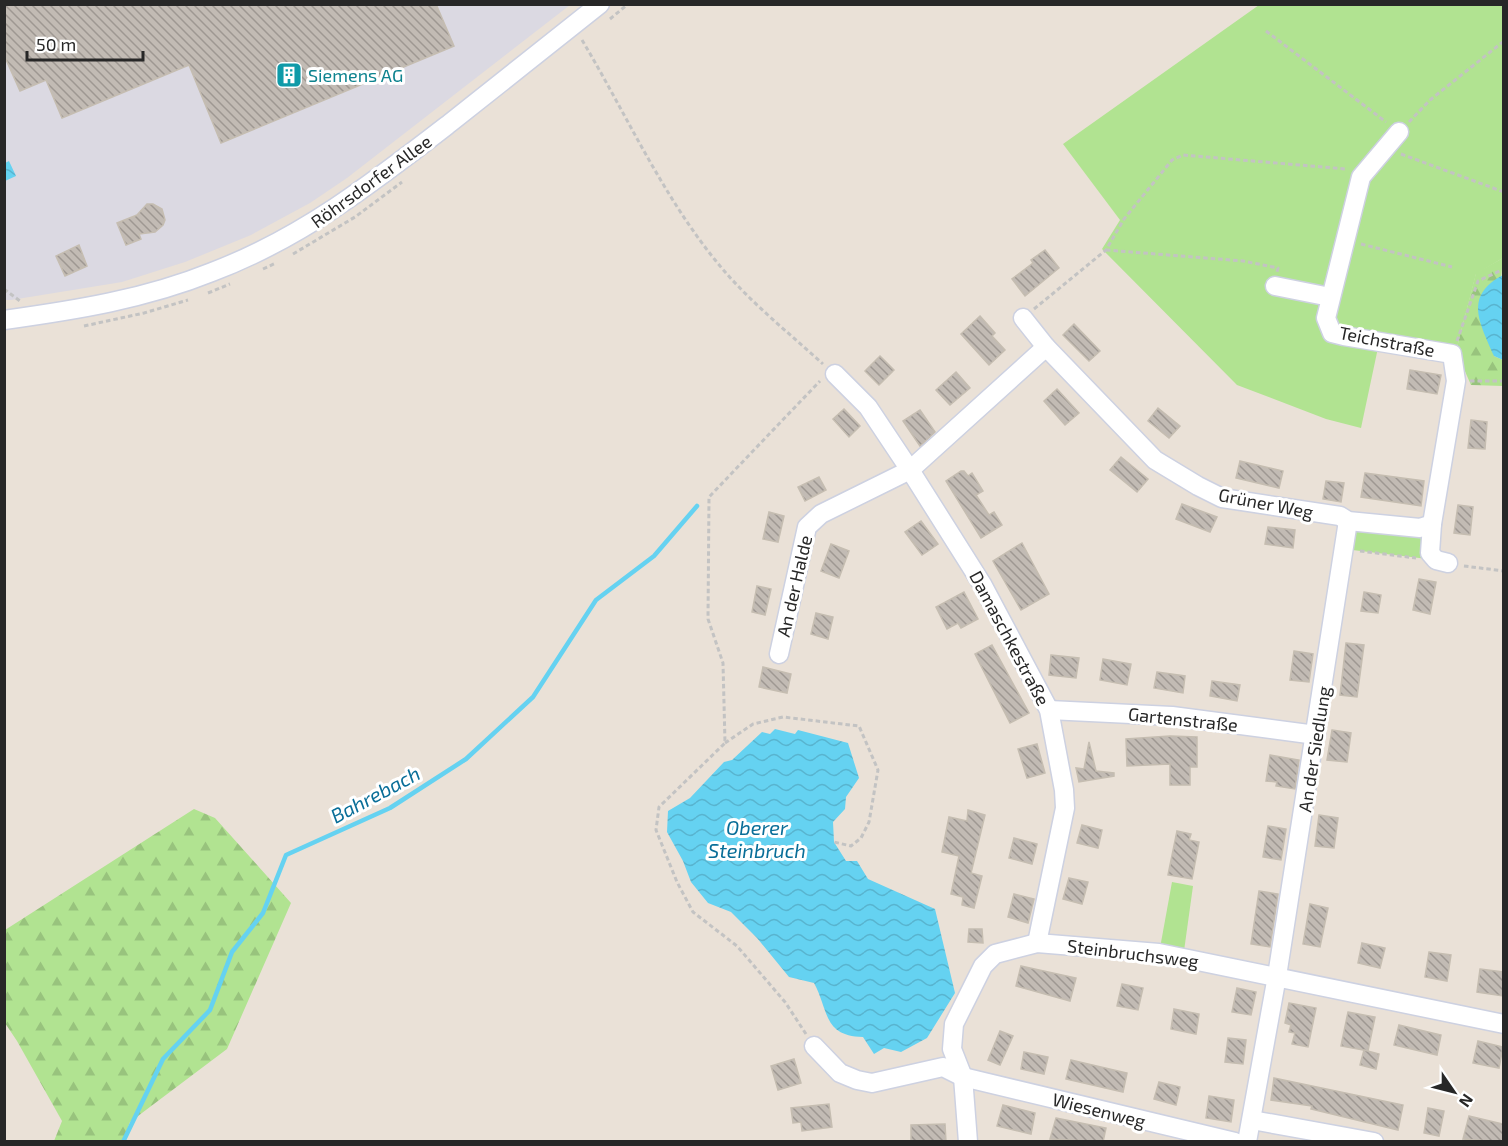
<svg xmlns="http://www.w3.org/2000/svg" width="1508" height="1146" viewBox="0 0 1508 1146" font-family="'Exo 2',sans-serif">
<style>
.industrial{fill:#dbd9e2}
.green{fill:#b1e391}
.forest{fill:url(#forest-firs)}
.water{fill:url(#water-waves)}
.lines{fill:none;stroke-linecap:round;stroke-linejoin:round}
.stream{stroke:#65d2f1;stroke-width:4.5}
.building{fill:url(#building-back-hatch);stroke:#c5bdb1;stroke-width:1.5}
.minor-casing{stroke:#cdd1e1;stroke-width:21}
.path{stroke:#c3c3c3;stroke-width:3;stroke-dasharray:4.5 3;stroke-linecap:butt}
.minor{stroke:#fff;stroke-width:18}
.labels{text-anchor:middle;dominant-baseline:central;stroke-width:6;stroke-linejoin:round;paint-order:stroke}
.culture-label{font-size:18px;fill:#0d838f;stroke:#fff;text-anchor:start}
.street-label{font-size:18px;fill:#272727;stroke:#fff}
.water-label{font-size:20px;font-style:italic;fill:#096e98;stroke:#fff}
</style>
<defs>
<pattern id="forest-firs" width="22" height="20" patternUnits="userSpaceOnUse" patternTransform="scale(1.5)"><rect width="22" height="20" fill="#b1e391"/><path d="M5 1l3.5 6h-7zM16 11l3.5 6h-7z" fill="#98c37d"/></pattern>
<pattern id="water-waves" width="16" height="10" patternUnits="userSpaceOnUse" patternTransform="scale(1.5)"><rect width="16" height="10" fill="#65d2f1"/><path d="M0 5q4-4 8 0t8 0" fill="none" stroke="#58b4cf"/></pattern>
<pattern id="building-back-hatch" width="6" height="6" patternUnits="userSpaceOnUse" patternTransform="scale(1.5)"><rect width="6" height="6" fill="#c2bbb4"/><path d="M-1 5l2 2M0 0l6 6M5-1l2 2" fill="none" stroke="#9e9892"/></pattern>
</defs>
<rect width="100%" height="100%" fill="#eae1d7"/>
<path class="industrial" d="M4,5H570L347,178L310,203L251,235L185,262L122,282L11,300H4Z"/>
<g class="green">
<path d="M1259,5H1503V258L1476,274L1456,351L1379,343L1361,428L1326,419L1237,385L1102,249L1120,220L1063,144Z"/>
<path d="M1348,521L1420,528L1436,560L1344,549Z"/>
<path d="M1172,882L1193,886L1184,951L1160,948Z"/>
</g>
<g class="forest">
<path d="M1503,258L1494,356L1503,360V386L1471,385L1456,351L1476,273Z"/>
<path d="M194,809L215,818L291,903L227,1049L130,1122L123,1141H54L62,1121L17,1041L5,1023V930Z"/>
</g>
<g class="water">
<path d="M9,161L16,176L5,181V163Z"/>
<path d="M1503,275H1504L1503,360L1494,356C1480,323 1463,296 1503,275Z"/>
<path d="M775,729L795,734L798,730L848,743L859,778L846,797L845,809L833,822L834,842L846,861H857L868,879L935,909L955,993L927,1038L901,1052L884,1048L874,1054L863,1037C823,1036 829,1011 814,983L789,977L757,938L731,912L708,903L691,882L683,861L667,832L668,811L690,798L724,762L732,760L762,732L770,734Z"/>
</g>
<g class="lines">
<path class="stream" d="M123,1142L163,1059L210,1010L232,952L263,913L286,855L390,808L466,759L533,697L596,600L654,556L697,506"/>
</g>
<g class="building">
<path d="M4,4H436L454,46L221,143L189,65L62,118L46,80L20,91L4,55Z"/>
<path d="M147,204H153L162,209L165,220L163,225L155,232L139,234L141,239L126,245L117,223L137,215Z"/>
<path d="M79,245L87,266L65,276L56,256Z"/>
<path d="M1045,250L1059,268L1025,296L1012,279L1033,263L1031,260Z"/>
<path d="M980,316L995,333L992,336L1005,350L989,365L961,334Z"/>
<path d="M1074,324L1100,351L1089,361L1063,335Z"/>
<path d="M880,356L894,370L879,385L865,371Z"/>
<path d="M1410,370L1441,375L1437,394L1407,389Z"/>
<path d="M956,372L970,388L950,405L936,390Z"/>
<path d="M1057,389L1079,413L1065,425L1044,401Z"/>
<path d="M1158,408L1180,426L1169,438L1148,421Z"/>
<path d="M844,409L860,426L849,437L833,419Z"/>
<path d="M920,410L935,432L920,446L903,421Z"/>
<path d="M1471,420L1487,422L1485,449L1468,448Z"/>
<path d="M1121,457L1148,479L1137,492L1110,470Z"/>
<path d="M1240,461L1283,471L1279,488L1236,478Z"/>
<path d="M961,471H964L968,476L972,473L983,491L976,495L989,515L994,512L1002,525L981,538L946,481Z"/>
<path d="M1365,473L1424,481L1421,506L1361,497Z"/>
<path d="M819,477L826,490L805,501L798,487Z"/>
<path d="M1326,481L1344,483L1341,502L1323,499Z"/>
<path d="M1182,504L1217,517L1210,532L1176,519Z"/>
<path d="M1458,505L1473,507L1470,535L1454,533Z"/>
<path d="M769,512L784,516L778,542L763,539Z"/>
<path d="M921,521L938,544L922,555L905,532Z"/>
<path d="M1268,527L1295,530L1293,548L1265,544Z"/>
<path d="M1022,543L1049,594L1021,610L993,561Z"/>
<path d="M831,544L849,551L839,578L821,571Z"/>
<path d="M1419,579L1436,582L1430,614L1413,610Z"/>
<path d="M757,586L771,589L765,615L752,612Z"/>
<path d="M964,592L978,619L961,628L958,623L947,629L936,607Z"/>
<path d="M1364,592L1381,595L1378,613L1361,611Z"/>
<path d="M816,613L833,617L828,639L811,634Z"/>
<path d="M1346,643L1364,645L1357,697L1340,695Z"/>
<path d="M992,645L1029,713L1010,723L975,654Z"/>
<path d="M1294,651L1313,654L1309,682L1290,680Z"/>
<path d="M1051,655L1079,658L1076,678L1049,675Z"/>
<path d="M1103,659L1131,664L1127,685L1100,680Z"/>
<path d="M763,667L791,674L787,693L759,687Z"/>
<path d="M1157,672L1185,676L1183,693L1154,688Z"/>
<path d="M1212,681L1240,685L1237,701L1210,696Z"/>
<path d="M1332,730L1351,733L1347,762L1327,760Z"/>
<path d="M1170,736L1197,737V767H1190V785H1170V764L1127,766L1126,739Z"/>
<path d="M1089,742L1096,771L1114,773V776L1079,782L1076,768L1084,769Z"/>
<path d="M1037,744L1045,773L1027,778L1018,749Z"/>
<path d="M1270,755L1299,760L1295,789L1276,786L1277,782L1266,781Z"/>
<path d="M968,810L985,815L971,873L982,876L974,908L962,905L963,897L951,894L959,856L942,852L949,817L967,821Z"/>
<path d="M1319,815L1338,818L1334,848L1315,846Z"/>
<path d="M1082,825L1102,830L1098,848L1077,843Z"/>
<path d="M1268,826L1286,829L1281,860L1263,857Z"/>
<path d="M1177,831L1191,834L1189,840L1199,842L1192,879L1168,875Z"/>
<path d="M1014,838L1037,844L1032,864L1009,858Z"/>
<path d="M1069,878L1088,882L1082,904L1063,899Z"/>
<path d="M1259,891L1278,894L1270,947L1251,944Z"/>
<path d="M1014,894L1034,899L1028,923L1008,917Z"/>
<path d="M1310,904L1328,908L1320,947L1303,944Z"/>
<path d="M969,929H982L983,943L968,942Z"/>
<path d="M1362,943L1385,948L1380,968L1358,963Z"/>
<path d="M1429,952L1451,955L1447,981L1425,977Z"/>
<path d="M1021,966L1076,978L1070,1001L1016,986Z"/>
<path d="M1480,969L1503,972V996L1477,992Z"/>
<path d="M1122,984L1143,988L1138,1010L1117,1006Z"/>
<path d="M1237,988L1256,992L1251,1015L1232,1012Z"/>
<path d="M1289,1003L1316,1008L1308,1047L1292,1044L1295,1033L1289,1032L1291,1025L1285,1023Z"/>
<path d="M1174,1009L1199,1014L1196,1034L1171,1029Z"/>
<path d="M1348,1012L1375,1017L1368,1051L1341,1046Z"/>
<path d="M1399,1025L1441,1035L1437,1055L1394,1045Z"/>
<path d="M1000,1031L1013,1036L1000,1065L988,1060Z"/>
<path d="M1228,1038L1246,1040L1243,1064L1225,1062Z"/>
<path d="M1478,1041L1503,1047L1499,1068L1473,1063Z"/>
<path d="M1364,1050L1379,1054L1376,1069L1360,1065Z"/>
<path d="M1024,1052L1048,1057L1044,1074L1021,1069Z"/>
<path d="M794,1059L801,1083L778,1090L771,1066Z"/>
<path d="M1071,1060L1127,1073L1123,1092L1066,1079Z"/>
<path d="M1274,1078L1403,1105L1398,1130L1311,1109L1312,1106L1271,1100Z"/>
<path d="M1159,1082L1180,1087L1176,1105L1154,1099Z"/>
<path d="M1209,1096L1234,1100L1231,1122L1206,1118Z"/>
<path d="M829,1104L832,1127L802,1131L801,1122L793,1123L791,1108Z"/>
<path d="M1003,1105L1035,1113L1031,1134L997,1126Z"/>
<path d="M1428,1108L1444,1111L1439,1136L1424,1133Z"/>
<path d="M1469,1116L1503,1124V1142L1463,1139Z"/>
<path d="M1056,1118L1106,1128L1103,1142L1050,1139Z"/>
<path d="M945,1124L946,1142H911V1125Z"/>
</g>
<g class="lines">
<defs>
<g id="minor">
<path d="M1399,132L1361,177L1326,318L1332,333L1344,336L1452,354L1456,381L1432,524L1430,553L1436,560L1448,563"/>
<path d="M1275,286L1330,297"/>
<path d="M1023,318L1046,347"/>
<path d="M4,320C76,310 145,299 212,272C302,238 375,181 450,123C500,83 550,44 600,4"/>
<path d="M835,374L868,407L910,470L982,584L1049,710L1064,790L1065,808L1037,943"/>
<path d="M779,654L807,527L821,514L910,470L1046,347L1155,460L1198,486L1222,498L1340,516L1348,521L1420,528L1432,524"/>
<path d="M1049,710L1172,716L1316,735"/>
<path d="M814,1046L840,1073L857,1080L872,1083L943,1067L963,1077L1235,1142"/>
<path d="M1252,1120L1374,1142"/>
<path d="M968,1142L963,1077L952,1049L954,1024L983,966L995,954L1037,943L1159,953L1504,1024"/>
<path d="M1247,1142L1277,976L1348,521"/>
</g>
</defs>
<use href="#minor" class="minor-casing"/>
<g class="path">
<path d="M610,19L628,4"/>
<path d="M1266,31L1386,122"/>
<path d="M582,40C628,117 666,204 726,273C755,306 790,334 823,364"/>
<path d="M1409,122L1430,100L1504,41"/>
<path d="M1401,154L1504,192"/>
<path d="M1361,244L1452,267"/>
<path d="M1106,250L1243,261L1278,268L1277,272"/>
<path d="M293,254L355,217L402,182"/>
<path d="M263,269L276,263"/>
<path d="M4,289L20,301"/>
<path d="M208,293L230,284"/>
<path d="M1034,309L1106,250L1124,219L1172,160L1183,155L1346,169"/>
<path d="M84,326L144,313L188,300"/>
<path d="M1457,341L1478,281L1504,269"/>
<path d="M1470,381H1504"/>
<path d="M1360,551L1416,558"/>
<path d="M1464,566L1504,571"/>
<path d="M725,743L753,724L783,717L859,726L878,770L869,822L861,838L851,846L834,842"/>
<path d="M806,1034L785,1002L737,946L693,912L677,882L656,830L659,807L725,743L723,663L708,619L709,497L820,381"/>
</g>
<use href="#minor" class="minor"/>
</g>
<defs>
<symbol id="building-square" viewBox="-11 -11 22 22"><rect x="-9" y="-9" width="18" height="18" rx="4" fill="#0f9aa8" stroke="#fff"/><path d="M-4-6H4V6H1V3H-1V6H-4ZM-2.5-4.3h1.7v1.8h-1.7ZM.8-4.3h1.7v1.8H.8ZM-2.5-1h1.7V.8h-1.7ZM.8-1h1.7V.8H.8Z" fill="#fff"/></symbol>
</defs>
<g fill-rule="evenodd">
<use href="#building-square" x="274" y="60" width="30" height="30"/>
</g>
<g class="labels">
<g class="culture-label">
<text x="308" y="75">Siemens AG</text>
</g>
<g class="street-label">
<text transform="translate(371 181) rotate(-36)">Röhrsdorfer Allee</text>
<text transform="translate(1387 341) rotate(11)">Teichstraße</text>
<text transform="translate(1266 503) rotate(11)">Grüner Weg</text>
<text transform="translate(794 586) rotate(-77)">An der Halde</text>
<text transform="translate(1010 638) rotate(62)">Damaschkestraße</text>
<text transform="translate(1183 719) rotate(6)">Gartenstraße</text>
<text transform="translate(1314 749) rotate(-81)">An der Siedlung</text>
<text transform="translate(1133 953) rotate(7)">Steinbruchsweg</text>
<text transform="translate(1099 1110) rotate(14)">Wiesenweg</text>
</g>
<g class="water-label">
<text transform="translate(375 794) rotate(-28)">Bahrebach</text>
<text x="757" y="827">Oberer<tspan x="757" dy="23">Steinbruch</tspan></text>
</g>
</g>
<rect width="1508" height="1146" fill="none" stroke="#272727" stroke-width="12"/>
<g transform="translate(1454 1092) rotate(125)" stroke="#ffffff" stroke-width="4.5" paint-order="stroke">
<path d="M0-4.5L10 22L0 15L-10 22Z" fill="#272727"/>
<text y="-9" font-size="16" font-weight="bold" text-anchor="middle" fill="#272727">N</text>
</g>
<path d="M27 51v9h116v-9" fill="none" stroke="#272727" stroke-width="3"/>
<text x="36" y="51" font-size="18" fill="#272727" stroke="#ffffff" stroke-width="4.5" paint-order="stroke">50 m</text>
</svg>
